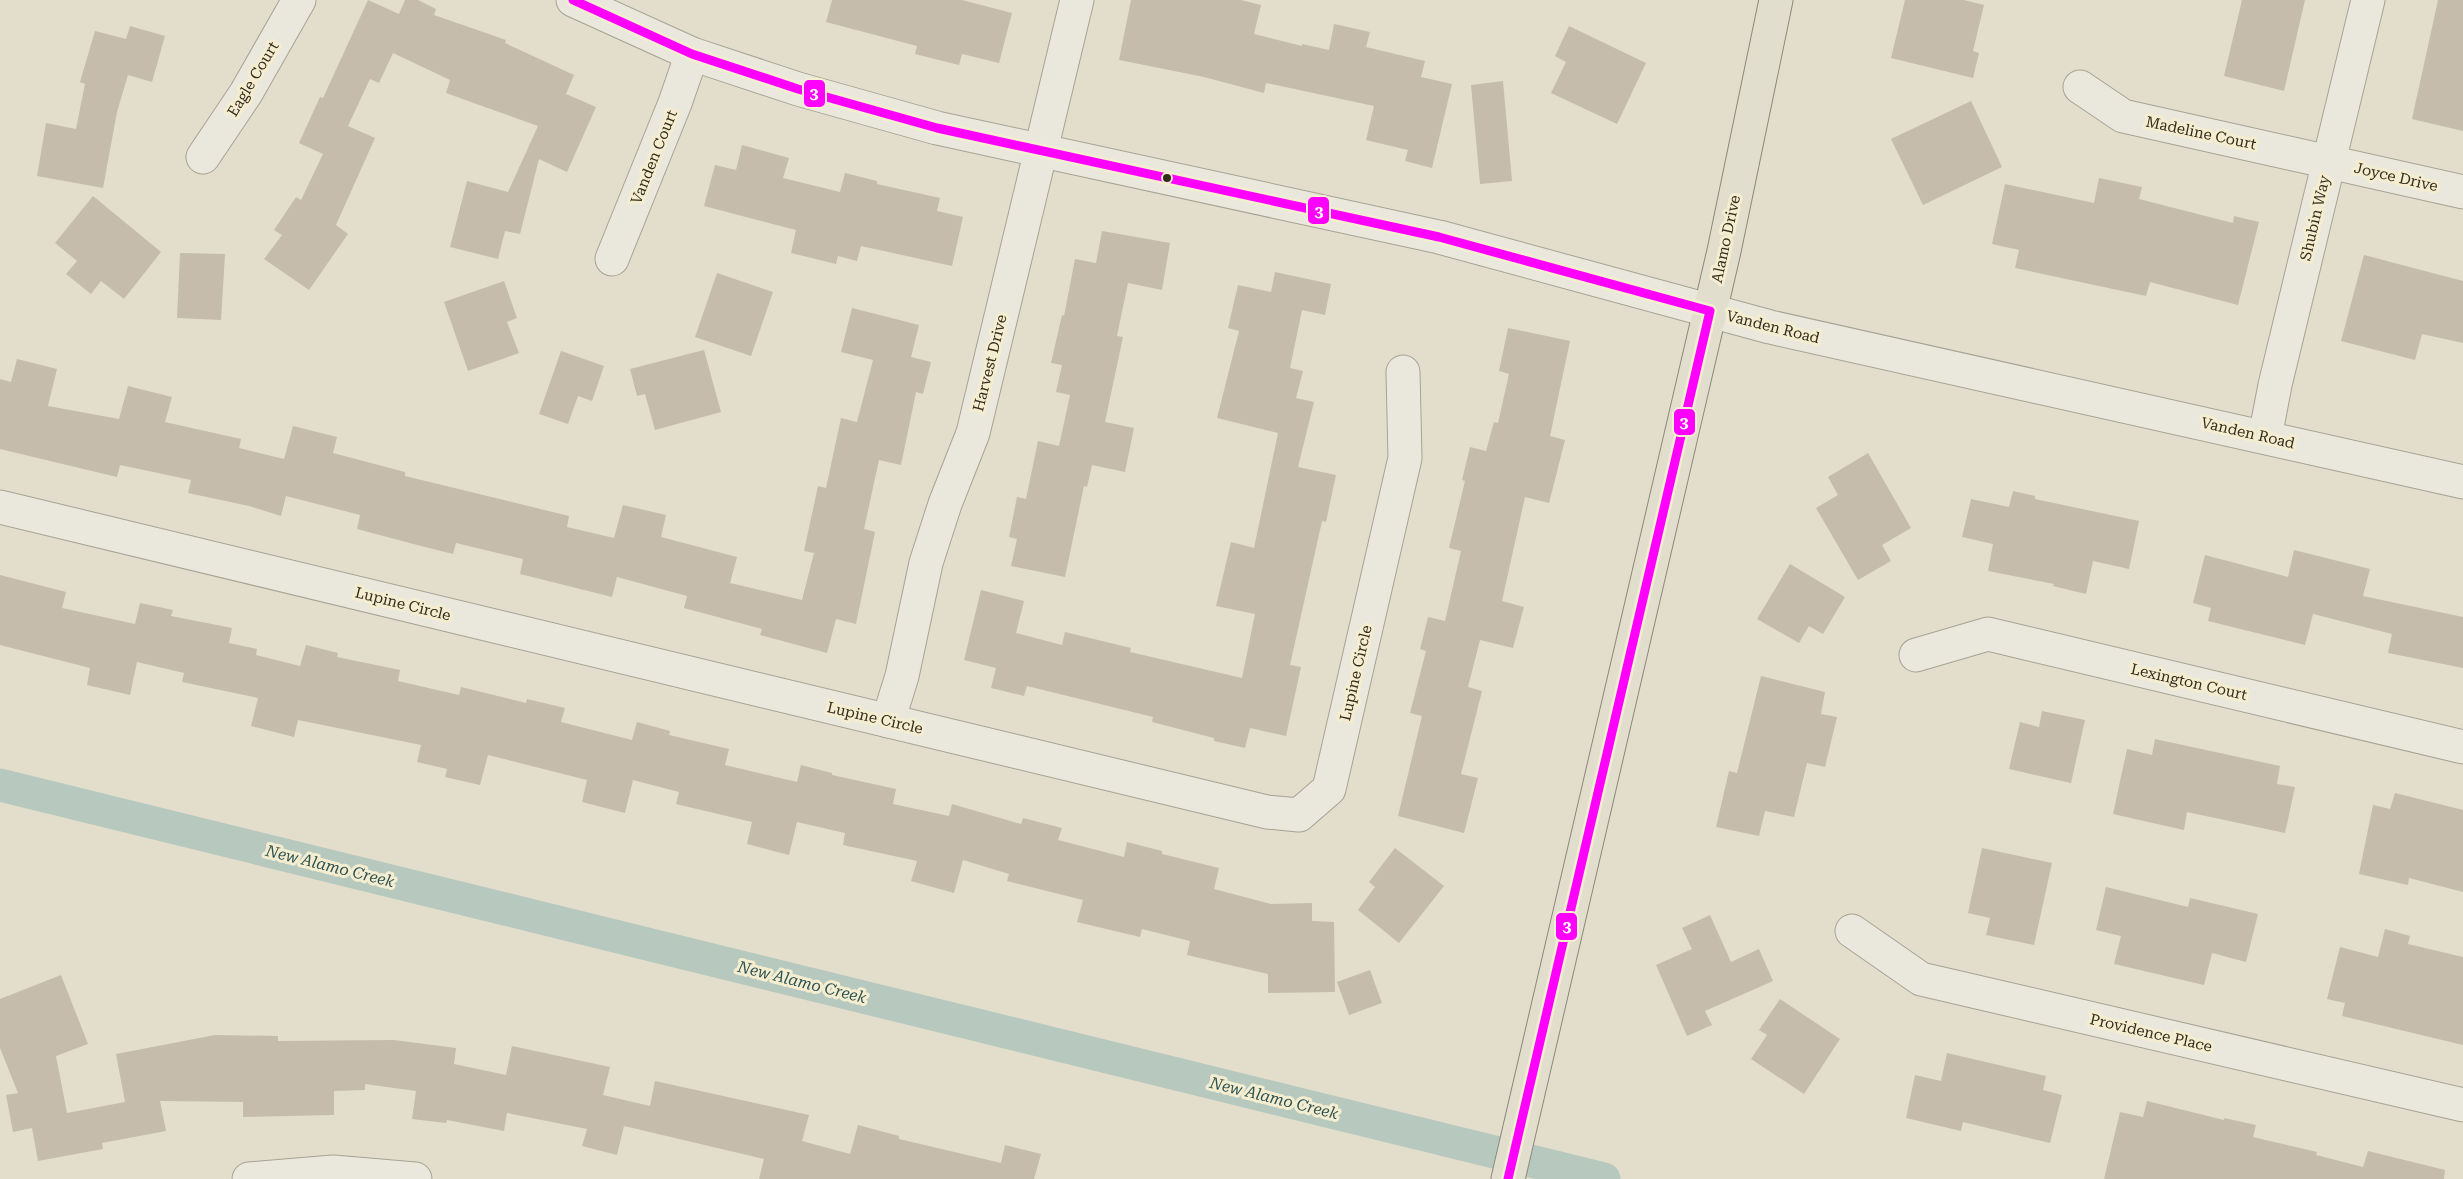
<svg xmlns="http://www.w3.org/2000/svg" width="2463" height="1179" viewBox="0 0 2463 1179" font-family="'Roboto Serif',serif">
<style>
.lines{fill:none;stroke-linecap:round;stroke-linejoin:round}
.canal{stroke:#b7c8bf;stroke-width:33}
.building{fill:#c6bcac}
.minor-casing{stroke:#a7a294;stroke-width:35}
.major-casing{stroke:#8c887b;stroke-width:35}
.minor{stroke:#eae8dc;stroke-width:33}
.major{stroke:#e1dece;stroke-width:33}
.bus-1-casing{stroke:#f4edd0;stroke-width:14}
.bus-1{stroke:#f0f;stroke-width:9}
.bus-dot{fill:#352b1d;stroke:#f4edd0;stroke-width:2}
.labels{text-anchor:middle;dominant-baseline:central;stroke-width:6;stroke-linejoin:round;paint-order:stroke}
.street-label{font-size:15px;fill:#352b1d;stroke:#f4edd0}
.water-label{font-size:16px;font-style:italic;fill:#2d5254;stroke:#f4edd0}
.line-badge{stroke:#f4edd0;stroke-width:2}
.badge-label{font-size:16px;text-anchor:middle;font-weight:bold;fill:#fff}
</style>
<rect width="100%" height="100%" fill="#e2decb"/>
<g class="lines">
<path class="canal" d="M0,785L1604,1179"/>
</g>
<g class="building">
<path d="M368,0L399,14L405,0H418L436,9L434,15L506,40L505,43L574,75L566,94L596,107L567,172L539,159L520,234L505,231L498,259L450,247L467,181L508,192L538,126L446,93L450,80L393,53L379,83L370,79L348,126L375,138L336,225L348,234L309,290L264,259L282,235L274,230L296,197L301,200L323,154L299,143L320,97L323,98Z"/>
<path d="M832,0H962L1012,13L999,63L962,54L959,65L915,54L917,46L826,22Z"/>
<path d="M1131,0H1241L1261,5L1254,34L1302,46V44L1329,50L1334,24L1370,32L1366,47L1425,61L1421,77L1452,84L1432,168L1405,161L1408,150L1366,140L1374,106L1266,83L1264,93L1204,77L1119,60Z"/>
<path d="M1905,0H1964L1984,5L1973,51L1979,53L1973,78L1891,58Z"/>
<path d="M2242,0H2305L2284,91L2224,76Z"/>
<path d="M2438,0H2463V131L2412,119Z"/>
<path d="M130,26L165,36L152,82L128,75L117,112L103,188L37,176L46,123L76,129L85,84L80,82L95,31L126,39Z"/>
<path d="M1569,26L1646,63L1617,124L1551,93L1566,62L1555,56Z"/>
<path d="M1503,81L1512,181L1480,184L1471,85Z"/>
<path d="M1971,101L2002,167L1923,205L1891,139Z"/>
<path d="M742,145L789,158L783,178L840,192L845,173L877,181V184L940,198L937,211L963,217L952,266L861,246L857,261L838,256L836,264L791,253L796,230L704,206L715,165L736,170Z"/>
<path d="M2099,178L2142,187L2139,199L2233,223L2234,216L2259,222L2238,305L2150,282L2146,296L2015,268L2019,250L1992,244L2005,184L2094,203Z"/>
<path d="M93,196L161,252L124,299L101,281L91,294L66,274L77,261L55,243Z"/>
<path d="M1102,231L1170,243L1162,290L1128,283L1117,336L1123,337L1105,422L1134,428L1125,472L1092,465L1087,487L1084,486L1065,577L1011,566L1017,539L1009,537L1017,497L1026,499L1038,441L1059,446L1070,395L1056,392L1062,365L1051,363L1062,315L1064,316L1075,259L1096,263Z"/>
<path d="M180,253L225,254L221,320L177,318Z"/>
<path d="M2364,255L2463,281V343L2422,334L2415,360L2341,341Z"/>
<path d="M1275,272L1331,284L1325,315L1302,310L1290,368L1303,371L1296,398L1314,402L1298,467L1336,475L1326,522L1322,521L1290,665L1301,667L1286,736L1250,728L1245,748L1214,741V738L1152,722L1153,717L1027,686L1024,696L991,688L996,668L964,660L981,590L1024,601L1016,633L1062,645L1065,632L1131,648L1130,652L1242,678L1255,614L1216,606L1231,542L1254,548L1278,433L1217,418L1239,331L1228,328L1238,285L1271,292Z"/>
<path d="M717,273L773,292L751,356L695,337Z"/>
<path d="M504,281L517,318L507,322L519,353L468,371L444,302Z"/>
<path d="M852,308L919,325L911,357L931,362L923,394L916,392L901,465L879,460L864,529L875,532L856,624L836,619L827,653L760,635L762,629L684,608L687,596L617,577L612,597L520,574L523,559L456,543L453,554L421,546L357,529L360,515L286,496L281,516L249,506L188,493L191,480L120,465L117,477L0,449V379L11,382L17,359L57,369L48,406L119,419L128,386L172,397L165,422L241,439L239,448L284,459L293,426L337,437L333,453L405,472V476L569,516L567,527L614,538L623,505L666,515L661,537L737,557L730,583L802,600L814,553L804,551L818,486L826,488L841,418L857,422L873,360L841,352Z"/>
<path d="M1508,328L1570,341L1550,436L1565,440L1549,503L1525,497L1502,601L1524,607L1513,648L1480,640L1468,687L1482,691L1461,774L1478,778L1464,833L1398,816L1422,716L1410,713L1426,651L1420,649L1428,617L1445,621L1461,551L1449,548L1465,481L1462,480L1470,447L1486,451L1494,422L1498,423L1509,374L1499,371Z"/>
<path d="M704,350L721,412L655,430L645,394L637,396L630,369Z"/>
<path d="M561,351L604,366L592,401L578,396L568,424L539,414Z"/>
<path d="M1868,453L1911,528L1882,545L1891,561L1858,580L1816,508L1838,495L1828,477Z"/>
<path d="M2013,491L2035,496V499L2139,521L2129,569L2093,561L2086,594L2053,586L2054,584L1988,571L1993,544L1962,537L1971,499L2009,507Z"/>
<path d="M2294,550L2370,569L2363,596L2463,617V668L2388,653L2392,634L2313,614L2305,645L2208,621L2211,608L2193,603L2205,555L2288,577Z"/>
<path d="M1790,564L1845,597L1823,634L1809,626L1799,643L1757,619Z"/>
<path d="M0,575L66,592L62,608L135,624L140,603L173,610L171,616L232,628L229,643L257,649L256,655L300,666L306,645L338,653L337,657L400,670L398,681L459,695L461,687L526,703L527,699L565,708L561,722L632,740L637,722L670,731L669,735L729,749L725,765L797,782L801,765L832,773V775L896,789L893,804L949,816L952,804L1021,824L1023,818L1062,828L1058,840L1124,857L1127,842L1162,851V854L1219,868L1214,889L1271,904L1312,903V921L1334,922L1335,992L1268,993V974L1187,955L1190,941L1142,929L1140,937L1077,922L1083,900L1007,881L1009,874L963,860L954,893L911,881L917,861L843,845L845,833L797,822L789,855L747,844L752,822L676,804L679,792L633,780L625,813L582,802L587,780L488,755L480,785L445,777L447,769L417,762L421,745L298,720L294,737L251,726L258,698L182,682L184,673L137,662L130,695L87,685L90,668L0,645Z"/>
<path d="M1761,676L1825,692L1821,714L1837,717L1825,767L1807,763L1794,817L1765,811L1759,836L1716,827L1729,771L1737,773Z"/>
<path d="M2042,711L2085,720L2071,783L2009,769L2020,722L2039,727Z"/>
<path d="M2155,739L2280,766L2277,784L2295,787L2285,833L2187,812L2184,830L2113,814L2127,749L2152,755Z"/>
<path d="M2395,793L2463,810V892L2409,878L2408,885L2359,874L2373,805L2390,809Z"/>
<path d="M1395,848L1444,886L1399,943L1358,910L1375,887L1369,882Z"/>
<path d="M1982,848L2052,863L2034,945L1986,935L1990,918L1968,913Z"/>
<path d="M2106,887L2188,907L2190,898L2258,914L2246,962L2212,953L2204,985L2114,964L2121,936L2096,930Z"/>
<path d="M1710,915L1731,962L1759,949L1773,981L1705,1011L1712,1025L1687,1036L1656,965L1692,949L1682,928Z"/>
<path d="M2385,929L2410,936L2408,944L2463,957V1045L2342,1016L2345,1003L2327,999L2340,947L2378,957Z"/>
<path d="M1370,970L1382,1003L1349,1015L1337,982Z"/>
<path d="M61,975L88,1044L56,1056L67,1113L125,1102L116,1054L215,1035L278,1036V1041L394,1040L456,1048L454,1064L506,1075L512,1046L610,1067L603,1095L650,1106L655,1081L809,1115L802,1141L850,1154L858,1125L899,1136V1139L1001,1163L1005,1145L1041,1154L1034,1179H759L764,1159L624,1126L617,1155L582,1146L587,1129L507,1113L504,1131L447,1120L446,1123L412,1119L416,1091L365,1084V1090L334,1091V1115L243,1117V1102L160,1101L166,1131L102,1143L103,1149L38,1161L32,1128L13,1132L6,1095L18,1093L0,1048V999Z"/>
<path d="M1780,999L1840,1039L1804,1094L1751,1059L1767,1035L1759,1030Z"/>
<path d="M1947,1053L2046,1076L2043,1090L2062,1095L2050,1143L1963,1122L1961,1131L1906,1118L1915,1075L1941,1081Z"/>
<path d="M2147,1101L2224,1120V1118L2256,1125L2253,1137L2317,1152L2316,1155L2363,1167L2368,1151L2445,1170L2444,1179H2104L2120,1112L2143,1117Z"/>
</g>
<g class="lines">
<defs>
<g id="minor">
<path d="M573,0L692,54L798,89L937,128L1439,237L1770,327L2463,482"/>
<path d="M2080,87L2123,116L2463,192"/>
<path d="M203,157L246,93L299,0"/>
<path d="M612,259L675,103L692,54"/>
<path d="M2265,437L2275,385L2368,0"/>
<path d="M0,507L1267,812L1299,815L1329,789L1405,458L1403,372"/>
<path d="M1916,655L1988,634L2463,747"/>
<path d="M888,721L902,676L926,563L945,504L973,433L1077,0"/>
<path d="M1852,931L1921,979L2463,1105"/>
<path d="M249,1179L333,1172L415,1179"/>
</g>
<path id="major" d="M1508,1179L1724,251L1776,0"/>
</defs>
<use href="#minor" class="minor-casing"/>
<use href="#major" class="major-casing"/>
<use href="#minor" class="minor"/>
<use href="#major" class="major"/>
<defs>
<path id="bus-1" d="M573,0L692,54L798,89L937,128L1439,237L1710,311L1508,1179"/>
</defs>
<use href="#bus-1" class="bus-1-casing"/>
<use href="#bus-1" class="bus-1"/>
</g>
<circle class="bus-dot" cx="1167" cy="178" r="5"/>
<g class="labels">
<g class="street-label">
<text transform="translate(253 79) rotate(-59)">Eagle Court</text>
<text transform="translate(2201 133) rotate(12)">Madeline Court</text>
<text transform="translate(654 157) rotate(-68)">Vanden Court</text>
<text transform="translate(2396 177) rotate(13)">Joyce Drive</text>
<text transform="translate(2315 218) rotate(-77)">Shubin Way</text>
<text transform="translate(1726 239) rotate(-78)">Alamo Drive</text>
<text transform="translate(1773 327) rotate(14)">Vanden Road</text>
<text transform="translate(990 363) rotate(-76)">Harvest Drive</text>
<text transform="translate(2248 433) rotate(13)">Vanden Road</text>
<text transform="translate(403 604) rotate(14)">Lupine Circle</text>
<text transform="translate(1356 673) rotate(-77)">Lupine Circle</text>
<text transform="translate(2189 682) rotate(13)">Lexington Court</text>
<text transform="translate(875 718) rotate(13)">Lupine Circle</text>
<text transform="translate(2151 1033) rotate(13)">Providence Place</text>
</g>
<g class="water-label">
<text transform="translate(330 866) rotate(14)">New Alamo Creek</text>
<text transform="translate(802 982) rotate(14)">New Alamo Creek</text>
<text transform="translate(1274 1098) rotate(14)">New Alamo Creek</text>
</g>
</g>
<g class="line-badge">
<rect x="803" y="79" width="23" height="29" rx="6" fill="#f0f"/>
<rect x="1307" y="196" width="23" height="29" rx="6" fill="#f0f"/>
<rect x="1673" y="408" width="23" height="28" rx="6" fill="#f0f"/>
<rect x="1555" y="912" width="23" height="29" rx="6" fill="#f0f"/>
</g>
<g class="badge-label">
<text x="814" y="99">3</text>
<text x="1319" y="217">3</text>
<text x="1684" y="428">3</text>
<text x="1567" y="932">3</text>
</g>
</svg>
